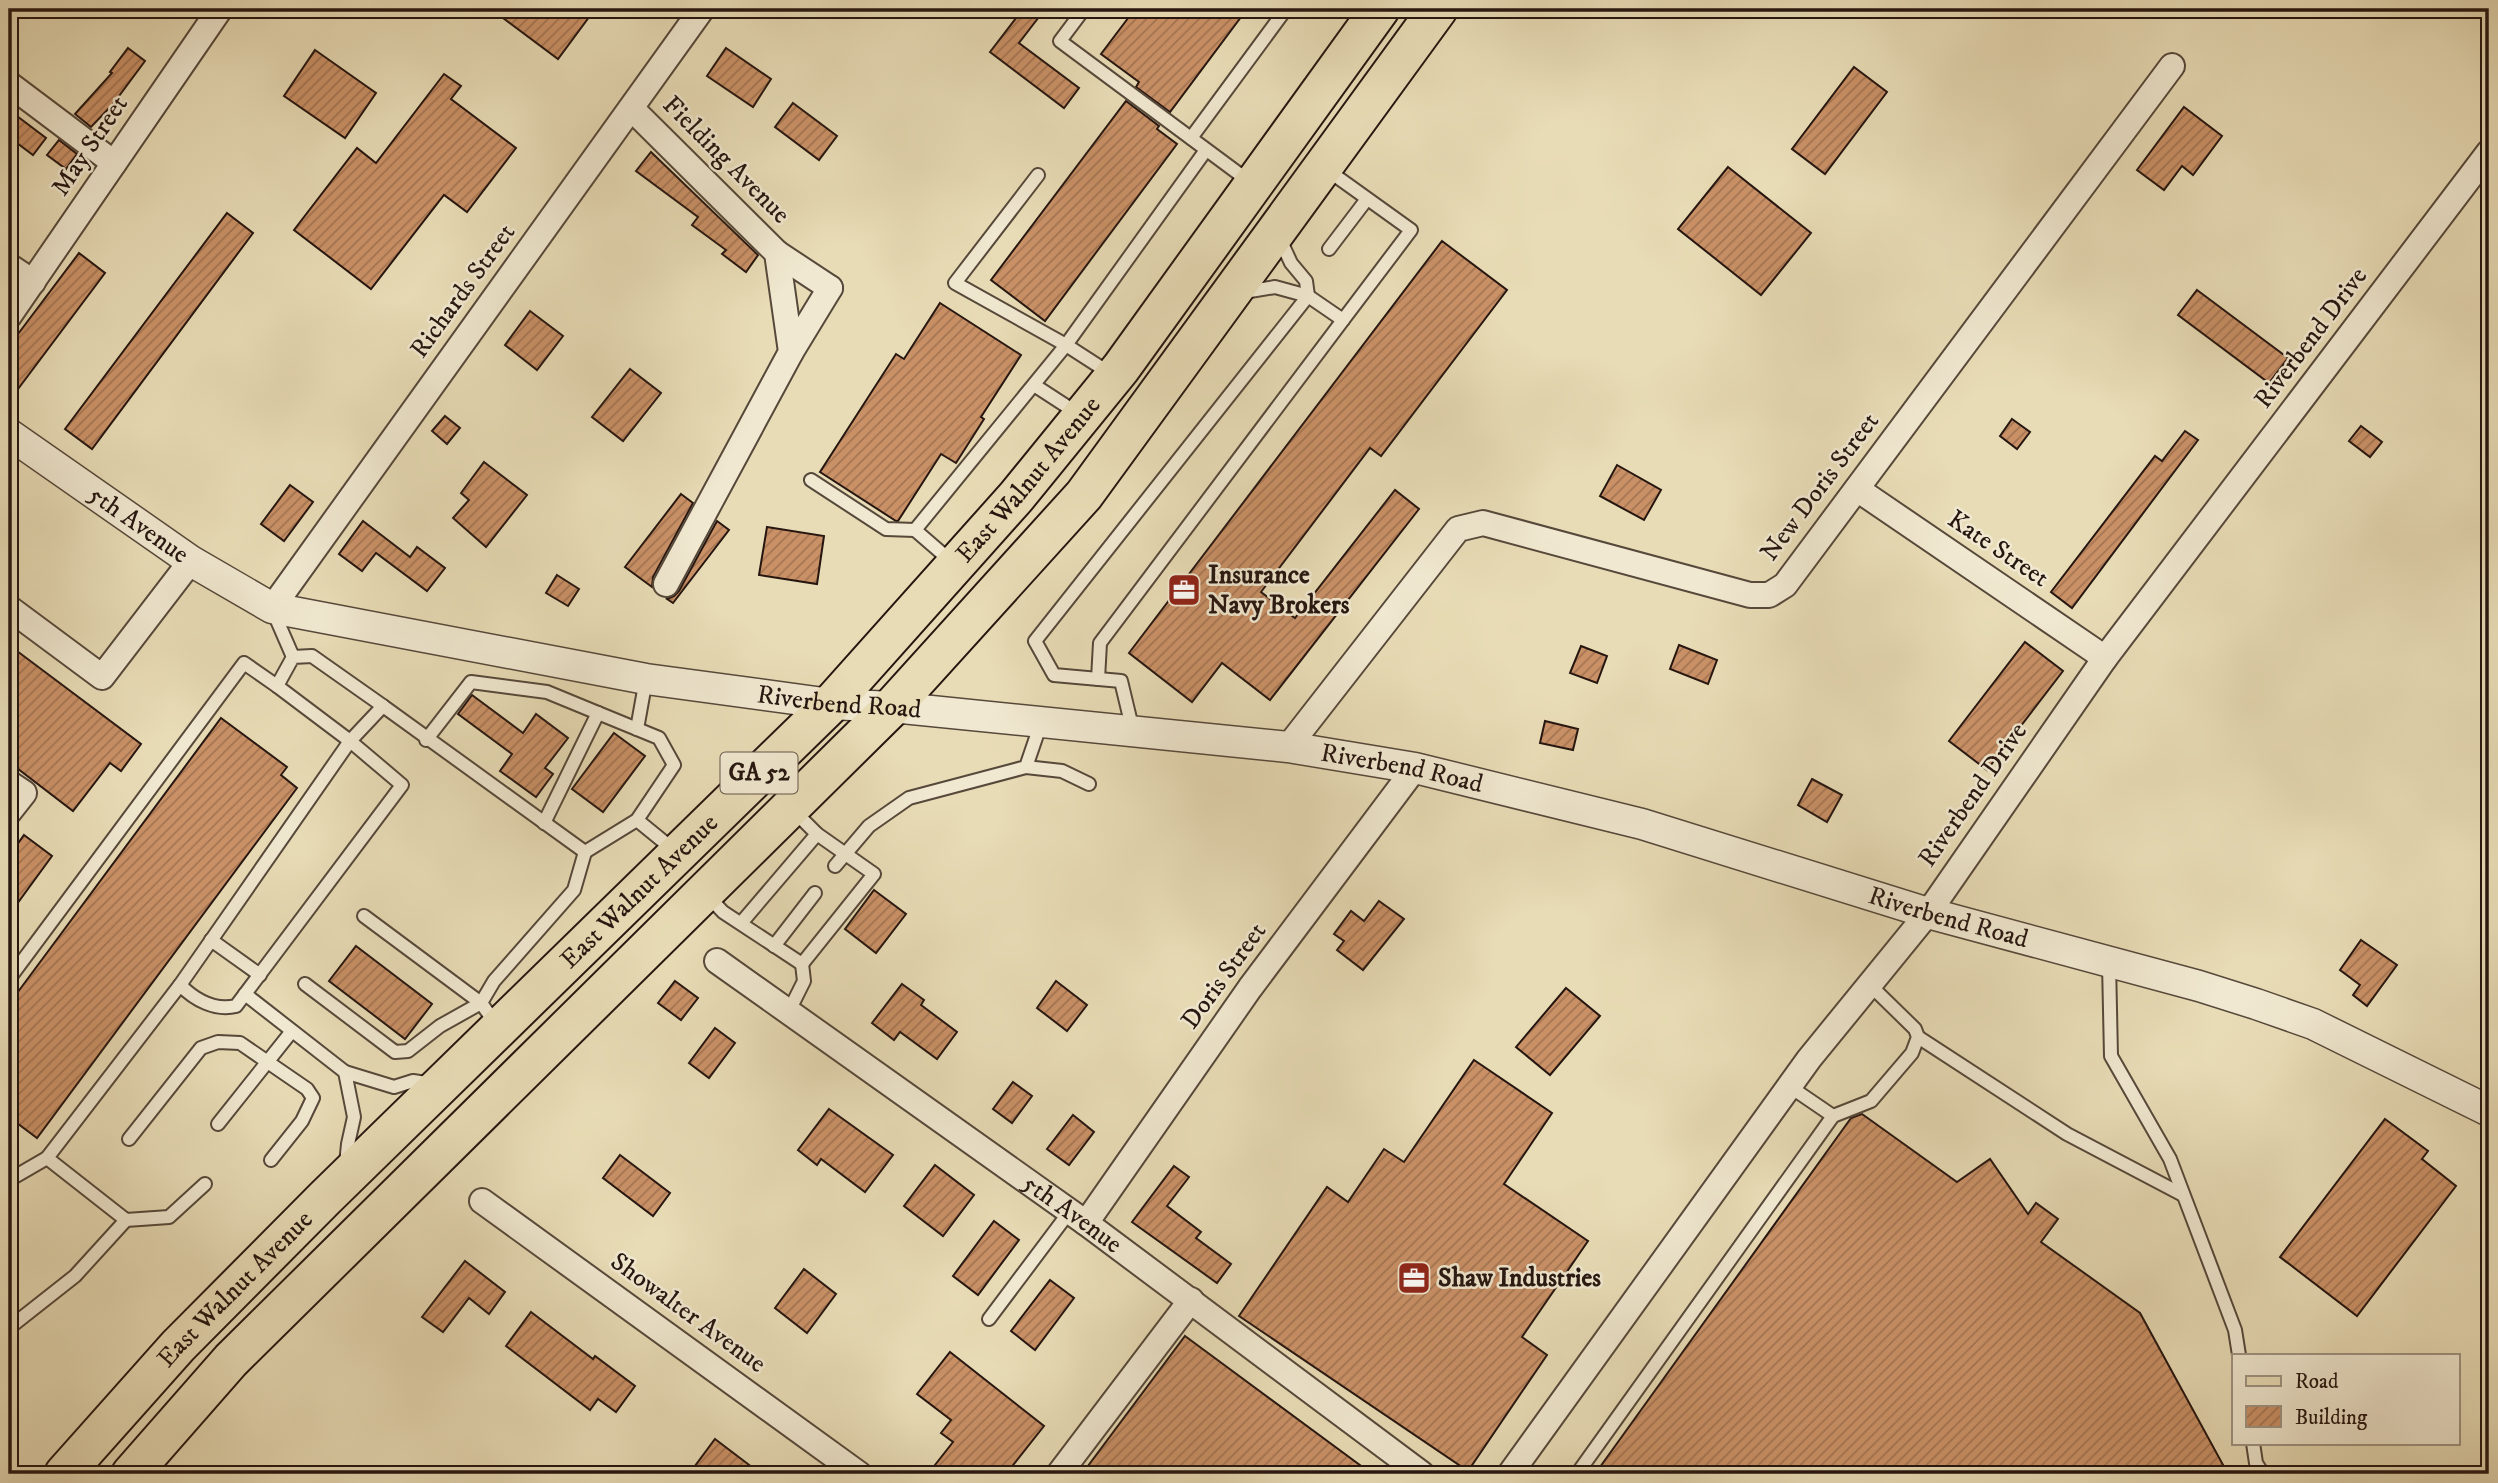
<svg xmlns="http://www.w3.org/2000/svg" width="2498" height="1483" viewBox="0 0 2498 1483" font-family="'IM FELL DW Pica',serif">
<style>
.building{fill:url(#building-hatch);stroke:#261610;stroke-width:2}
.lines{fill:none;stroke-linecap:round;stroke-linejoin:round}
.service-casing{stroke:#56483a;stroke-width:16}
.minor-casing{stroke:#56483a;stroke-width:28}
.tertiary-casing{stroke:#56483a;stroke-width:33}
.primary-casing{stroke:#261610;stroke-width:42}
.service{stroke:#f0e8d0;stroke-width:12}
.minor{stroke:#f0e8d0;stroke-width:24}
.tertiary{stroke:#f0e8d0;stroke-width:30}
.primary{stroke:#e8dcb6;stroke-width:38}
.labels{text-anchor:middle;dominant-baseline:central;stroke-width:5;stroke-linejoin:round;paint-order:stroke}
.shield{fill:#f0e8d0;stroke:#63554a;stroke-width:2}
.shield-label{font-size:24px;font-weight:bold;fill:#261610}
.street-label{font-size:26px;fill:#261610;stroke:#f0e8d0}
.poi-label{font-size:26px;font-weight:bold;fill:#261610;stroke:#f0e8d0;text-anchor:start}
</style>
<defs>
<pattern id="building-hatch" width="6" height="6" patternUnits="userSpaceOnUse" patternTransform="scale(1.75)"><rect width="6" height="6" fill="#ca9167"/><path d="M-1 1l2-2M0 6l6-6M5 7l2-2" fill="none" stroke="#a47553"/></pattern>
</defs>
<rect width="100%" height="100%" fill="#e8dcb6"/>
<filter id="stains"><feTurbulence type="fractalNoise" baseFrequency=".00286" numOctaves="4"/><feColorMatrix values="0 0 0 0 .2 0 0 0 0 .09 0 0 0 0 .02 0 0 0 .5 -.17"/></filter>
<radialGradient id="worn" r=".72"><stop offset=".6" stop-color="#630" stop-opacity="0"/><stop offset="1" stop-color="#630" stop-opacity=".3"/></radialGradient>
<g class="building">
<path d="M491,9H595L558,59Z"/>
<path d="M1023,9H1045L1019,43L1079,88L1064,108L990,52Z"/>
<path d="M1135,9H1247L1170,112L1136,87L1139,82L1101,54Z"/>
<path d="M128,48L145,61L113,104L91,127L75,114L112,73L110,72Z"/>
<path d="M726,48L771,79L753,107L707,76Z"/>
<path d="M315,50L376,93L345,138L284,96Z"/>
<path d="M1854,67L1887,92L1825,174L1792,149Z"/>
<path d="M444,74L461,86L451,99L516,148L467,212L444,195L371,289L294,230L357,148L376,163Z"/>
<path d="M1126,101L1159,126L1157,129L1177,144L1045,321L991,280Z"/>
<path d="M793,103L837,136L819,160L775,127Z"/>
<path d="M2184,107L2222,136L2193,175L2182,166L2164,190L2137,170Z"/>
<path d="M9,110L46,138L33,155L9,137Z"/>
<path d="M59,140L77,154L66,169L47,155Z"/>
<path d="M651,152L758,255L746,272L722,254L726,250L692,225L698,217L636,171Z"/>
<path d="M1728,167L1811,233L1761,295L1678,229Z"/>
<path d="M227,213L253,233L92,449L65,429Z"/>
<path d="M1442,241L1507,290L1381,456L1370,448L1261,592L1295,618L1395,490L1419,509L1270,700L1222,663L1192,702L1129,653Z"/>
<path d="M79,253L105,273L9,401V346Z"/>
<path d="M2197,290L2288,358L2269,383L2178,315Z"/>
<path d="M940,303L1021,355L981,417L984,419L956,463L941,454L898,521H896L820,472L896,354L904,359Z"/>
<path d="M530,311L563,336L537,370L505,345Z"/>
<path d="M630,369L661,393L623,441L592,417Z"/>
<path d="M445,416L460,428L447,444L432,431Z"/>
<path d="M2012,419L2030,432L2017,449L2000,436Z"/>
<path d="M2361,426L2382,442L2370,457L2349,441Z"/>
<path d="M2185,431L2198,440L2072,608L2051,592L2155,456L2162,461Z"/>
<path d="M484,462L527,495L486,547L453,518L469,500L461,493Z"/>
<path d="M1617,465L1661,490L1644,520L1600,496Z"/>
<path d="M290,485L313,502L284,541L261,524Z"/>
<path d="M681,494L693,503L653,577L652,587L625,567Z"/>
<path d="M363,521L410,557L417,547L445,568L427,591L376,553L362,571L339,554Z"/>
<path d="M717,521L729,530L673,603L667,599L674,596L679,591Z"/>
<path d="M767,527L824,536L817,584L759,575Z"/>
<path d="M557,575L579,589L568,606L546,593Z"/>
<path d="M2025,642L2063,671L1987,770L1949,741Z"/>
<path d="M9,645L141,744L121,771L110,763L73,811L9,762Z"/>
<path d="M1679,645L1717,660L1708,684L1670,669Z"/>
<path d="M1581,646L1607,656L1597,683L1570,673Z"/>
<path d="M472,695L523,733L536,714L568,738L545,768L553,774L536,797L500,771L512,754L458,714Z"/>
<path d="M221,718L287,767L281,775L297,788L37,1138L9,1117V1004Z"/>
<path d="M1545,721L1578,729L1573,750L1540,743Z"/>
<path d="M614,733L645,756L603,812L572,789Z"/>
<path d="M1812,779L1842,795L1827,822L1798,805Z"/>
<path d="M24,835L52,856L9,915V856Z"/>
<path d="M874,890L906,914L876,953L845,929Z"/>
<path d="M1379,901L1404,919L1363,970L1337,950L1344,941L1334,934L1351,911L1364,921Z"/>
<path d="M2361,940L2397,965L2367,1006L2353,995L2360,985L2340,970Z"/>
<path d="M356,946L432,1004L405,1039L329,981Z"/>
<path d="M675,981L698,998L681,1020L658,1003Z"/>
<path d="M1056,981L1087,1005L1067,1031L1037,1008Z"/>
<path d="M902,984L924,1000L921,1005L957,1032L937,1059L900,1032L894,1040L872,1023Z"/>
<path d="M1566,988L1600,1016L1550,1075L1516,1047Z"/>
<path d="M715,1028L735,1043L709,1078L689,1063Z"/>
<path d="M1474,1060L1552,1113L1504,1184L1588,1241L1522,1337L1547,1355L1468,1471L1239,1316L1327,1187L1348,1202L1384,1149L1404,1162Z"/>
<path d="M1013,1082L1032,1096L1012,1123L993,1109Z"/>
<path d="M829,1109L893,1155L865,1192L821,1159L817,1165L798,1150Z"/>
<path d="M1862,1114L1957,1182L1990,1159L2028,1214L2036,1203L2058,1219L2041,1242L2140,1313L2228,1474H1595L1851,1118Z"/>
<path d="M1073,1115L1094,1132L1069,1165L1047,1149Z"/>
<path d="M2385,1119L2428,1151L2422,1159L2456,1186L2357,1316L2280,1257Z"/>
<path d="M620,1155L670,1193L653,1216L603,1178Z"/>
<path d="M935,1165L974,1195L943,1236L904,1206Z"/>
<path d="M1174,1166L1189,1177L1167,1206L1201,1232L1196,1238L1231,1264L1217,1283L1132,1222Z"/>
<path d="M994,1221L1019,1240L978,1295L953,1276Z"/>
<path d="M465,1261L505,1292L489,1314L469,1298L443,1332L422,1317Z"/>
<path d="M804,1269L836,1294L807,1333L775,1308Z"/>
<path d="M1050,1280L1074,1298L1035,1350L1011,1331Z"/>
<path d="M531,1312L593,1359L595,1356L635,1386L616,1412L598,1399L590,1410L506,1346Z"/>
<path d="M1185,1336L1372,1474H1082Z"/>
<path d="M950,1352L1044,1426L1006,1474H947L935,1465L953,1442L941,1433L951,1420L917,1394Z"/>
<path d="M715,1439L761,1474H689Z"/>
</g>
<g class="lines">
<defs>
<g id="service">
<path d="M1084,9L1060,41L1250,182"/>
<path d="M1191,138L1286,9"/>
<path d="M1038,175L955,283L1066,345L1111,374"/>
<path d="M1329,249L1367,199"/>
<path d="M1244,292L1275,287L1308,296L1343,320L1411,230L1326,169"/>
<path d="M1034,385L1077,413"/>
<path d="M811,480L886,529L915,530"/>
<path d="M952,562L915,530L1066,345L1206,150"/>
<path d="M273,611L293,657L277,686L350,741L383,706L312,656L293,657"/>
<path d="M1098,679L1100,643L1343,320"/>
<path d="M383,706L585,852L637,820L674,765L659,738L598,713L547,692L471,682L426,740"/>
<path d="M637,729L646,679"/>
<path d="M1133,731L1121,681L1054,675L1035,641L1308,296L1306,281L1291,263L1279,237"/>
<path d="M350,741L402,785L236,1006C215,1011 195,1000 180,985Z"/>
<path d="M1026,767L1062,771L1089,784"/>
<path d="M637,820L675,851"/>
<path d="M544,823L598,713"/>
<path d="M835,866L869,826L909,798L1026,767L1041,723"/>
<path d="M707,895L723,912L802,964L874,874L817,834L794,811"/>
<path d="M742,922L817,834"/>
<path d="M211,940L260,975"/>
<path d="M774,946L815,893"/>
<path d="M2109,963L2111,1056L2170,1159L2235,1330L2239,1355"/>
<path d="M9,979L244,663L277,686"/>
<path d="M305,984L395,1052L408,1051L440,1026L481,1003L364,916"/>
<path d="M180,985L47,1158L126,1220L169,1217L205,1184"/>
<path d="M245,994L345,1072"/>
<path d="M789,1011L804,981L802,964"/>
<path d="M496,1024L481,1003L494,981L574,890L585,852"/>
<path d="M1918,1037L2067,1134L2183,1195"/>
<path d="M1789,1086L1833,1116"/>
<path d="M218,1124L292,1031"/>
<path d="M129,1139L201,1048L218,1042L240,1043L307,1089L313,1098L302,1121L271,1160"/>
<path d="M346,1164L348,1144L354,1117L345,1072L394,1087L413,1081L433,1084"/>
<path d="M9,1180L47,1158"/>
<path d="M989,1319L1070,1211"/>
<path d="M9,1328L75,1276L126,1220"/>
<path d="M2253,1443L2256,1463L2263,1474"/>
<path d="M1577,1474L1833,1116L1871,1101L1912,1053L1918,1037L1915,1029L1870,985"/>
</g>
<g id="minor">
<path d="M9,84L114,163"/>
<path d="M632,109L777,253L791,352L666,584"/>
<path d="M777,253L830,288"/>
<path d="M9,266L33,282"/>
<path d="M9,316L220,9"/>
<path d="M791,352L830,288"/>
<path d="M1857,489L2105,658"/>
<path d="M9,608L102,677L191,561"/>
<path d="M272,608L702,9"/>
<path d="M1288,747L1458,529L1483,523L1750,595H1769L1785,585L2172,66"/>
<path d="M9,783L24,793L9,812"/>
<path id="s1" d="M717,961L1086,1223L1422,1474"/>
<path d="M482,1201L859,1474"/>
<path d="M1086,1223L1250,988L1415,768"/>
<path d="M1059,1474L1191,1300"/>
<path d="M1510,1474L1809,1059L1928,913L2105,658L2489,152"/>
</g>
<g id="tertiary">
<path id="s2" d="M9,434L191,561L272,608L646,679L831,704L892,707L1288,747L1415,768L1642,824L1928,913L2199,986L2256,1004L2313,1024L2489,1111"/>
</g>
<g id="primary">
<path id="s3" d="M64,1474L178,1346L325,1198L831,704L1016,497L1121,368L1380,9"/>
<path d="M131,1474L231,1360L892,707L1084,495L1438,9"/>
</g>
</defs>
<use href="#service" class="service-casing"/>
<use href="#minor" class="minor-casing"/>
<use href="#tertiary" class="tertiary-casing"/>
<use href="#primary" class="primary-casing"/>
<use href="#service" class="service"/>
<use href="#minor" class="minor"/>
<use href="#tertiary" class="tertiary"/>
<use href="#primary" class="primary"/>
</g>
<defs>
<symbol id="office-square" viewBox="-11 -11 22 22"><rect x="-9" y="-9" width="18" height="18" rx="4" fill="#8f2418" stroke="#f0e8d0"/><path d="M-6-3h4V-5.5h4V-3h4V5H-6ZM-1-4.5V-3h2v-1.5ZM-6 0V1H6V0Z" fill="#fff"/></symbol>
</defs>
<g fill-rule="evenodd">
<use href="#office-square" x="1165" y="571" width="38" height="38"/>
<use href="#office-square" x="1395" y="1259" width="38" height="38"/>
</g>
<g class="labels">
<rect class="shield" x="720.5" y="752.5" width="77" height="41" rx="5"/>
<g class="shield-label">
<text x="759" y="773">GA 52</text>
</g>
<g class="street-label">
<text transform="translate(90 146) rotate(-56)">May Street</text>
<text transform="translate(726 160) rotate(45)">Fielding Avenue</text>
<text transform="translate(463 291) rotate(-54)">Richards Street</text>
<text transform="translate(2311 338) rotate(-53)">Riverbend Drive</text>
<text stroke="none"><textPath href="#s3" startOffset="1386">East Walnut Avenue</textPath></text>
<text transform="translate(1820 487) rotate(-53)">New Doris Street</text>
<text stroke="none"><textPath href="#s2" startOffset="158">5th Avenue</textPath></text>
<text transform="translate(1998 549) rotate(34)">Kate Street</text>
<text stroke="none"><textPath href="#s2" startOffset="891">Riverbend Road</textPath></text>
<text stroke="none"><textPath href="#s2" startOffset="1458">Riverbend Road</textPath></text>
<text transform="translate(1973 795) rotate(-55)">Riverbend Drive</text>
<text stroke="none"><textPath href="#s3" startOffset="819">East Walnut Avenue</textPath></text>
<text stroke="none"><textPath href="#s2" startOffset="2025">Riverbend Road</textPath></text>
<text transform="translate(1224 976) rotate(-54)">Doris Street</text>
<text stroke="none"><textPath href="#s1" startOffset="436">5th Avenue</textPath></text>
<text stroke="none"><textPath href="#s3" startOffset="252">East Walnut Avenue</textPath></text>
<text transform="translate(688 1313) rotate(36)">Showalter Avenue</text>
</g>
<g class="poi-label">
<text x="1208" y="575">Insurance<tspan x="1208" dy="30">Navy Brokers</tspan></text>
<text x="1438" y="1278">Shaw Industries</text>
</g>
</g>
<rect width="2498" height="1483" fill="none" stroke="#e8dcb6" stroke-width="35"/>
<rect x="10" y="10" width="2477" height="1462" fill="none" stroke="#261610" stroke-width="3.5"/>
<rect x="18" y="18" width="2463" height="1448" fill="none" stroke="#261610" stroke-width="2"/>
<rect x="2232" y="1354" width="228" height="91" fill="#f0e8d0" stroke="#9f9483" stroke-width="2"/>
<rect x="2246" y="1376" width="35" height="10" fill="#e8dcb6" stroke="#9f9483" stroke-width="2"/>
<text x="2295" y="1388" font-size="21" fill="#261610">Road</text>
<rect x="2246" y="1406" width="35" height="21" fill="url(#building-hatch)" stroke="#9f9483" stroke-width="2"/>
<text x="2295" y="1424" font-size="21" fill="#261610">Building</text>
<rect width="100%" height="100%" filter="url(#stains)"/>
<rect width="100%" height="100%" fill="url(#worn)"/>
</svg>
